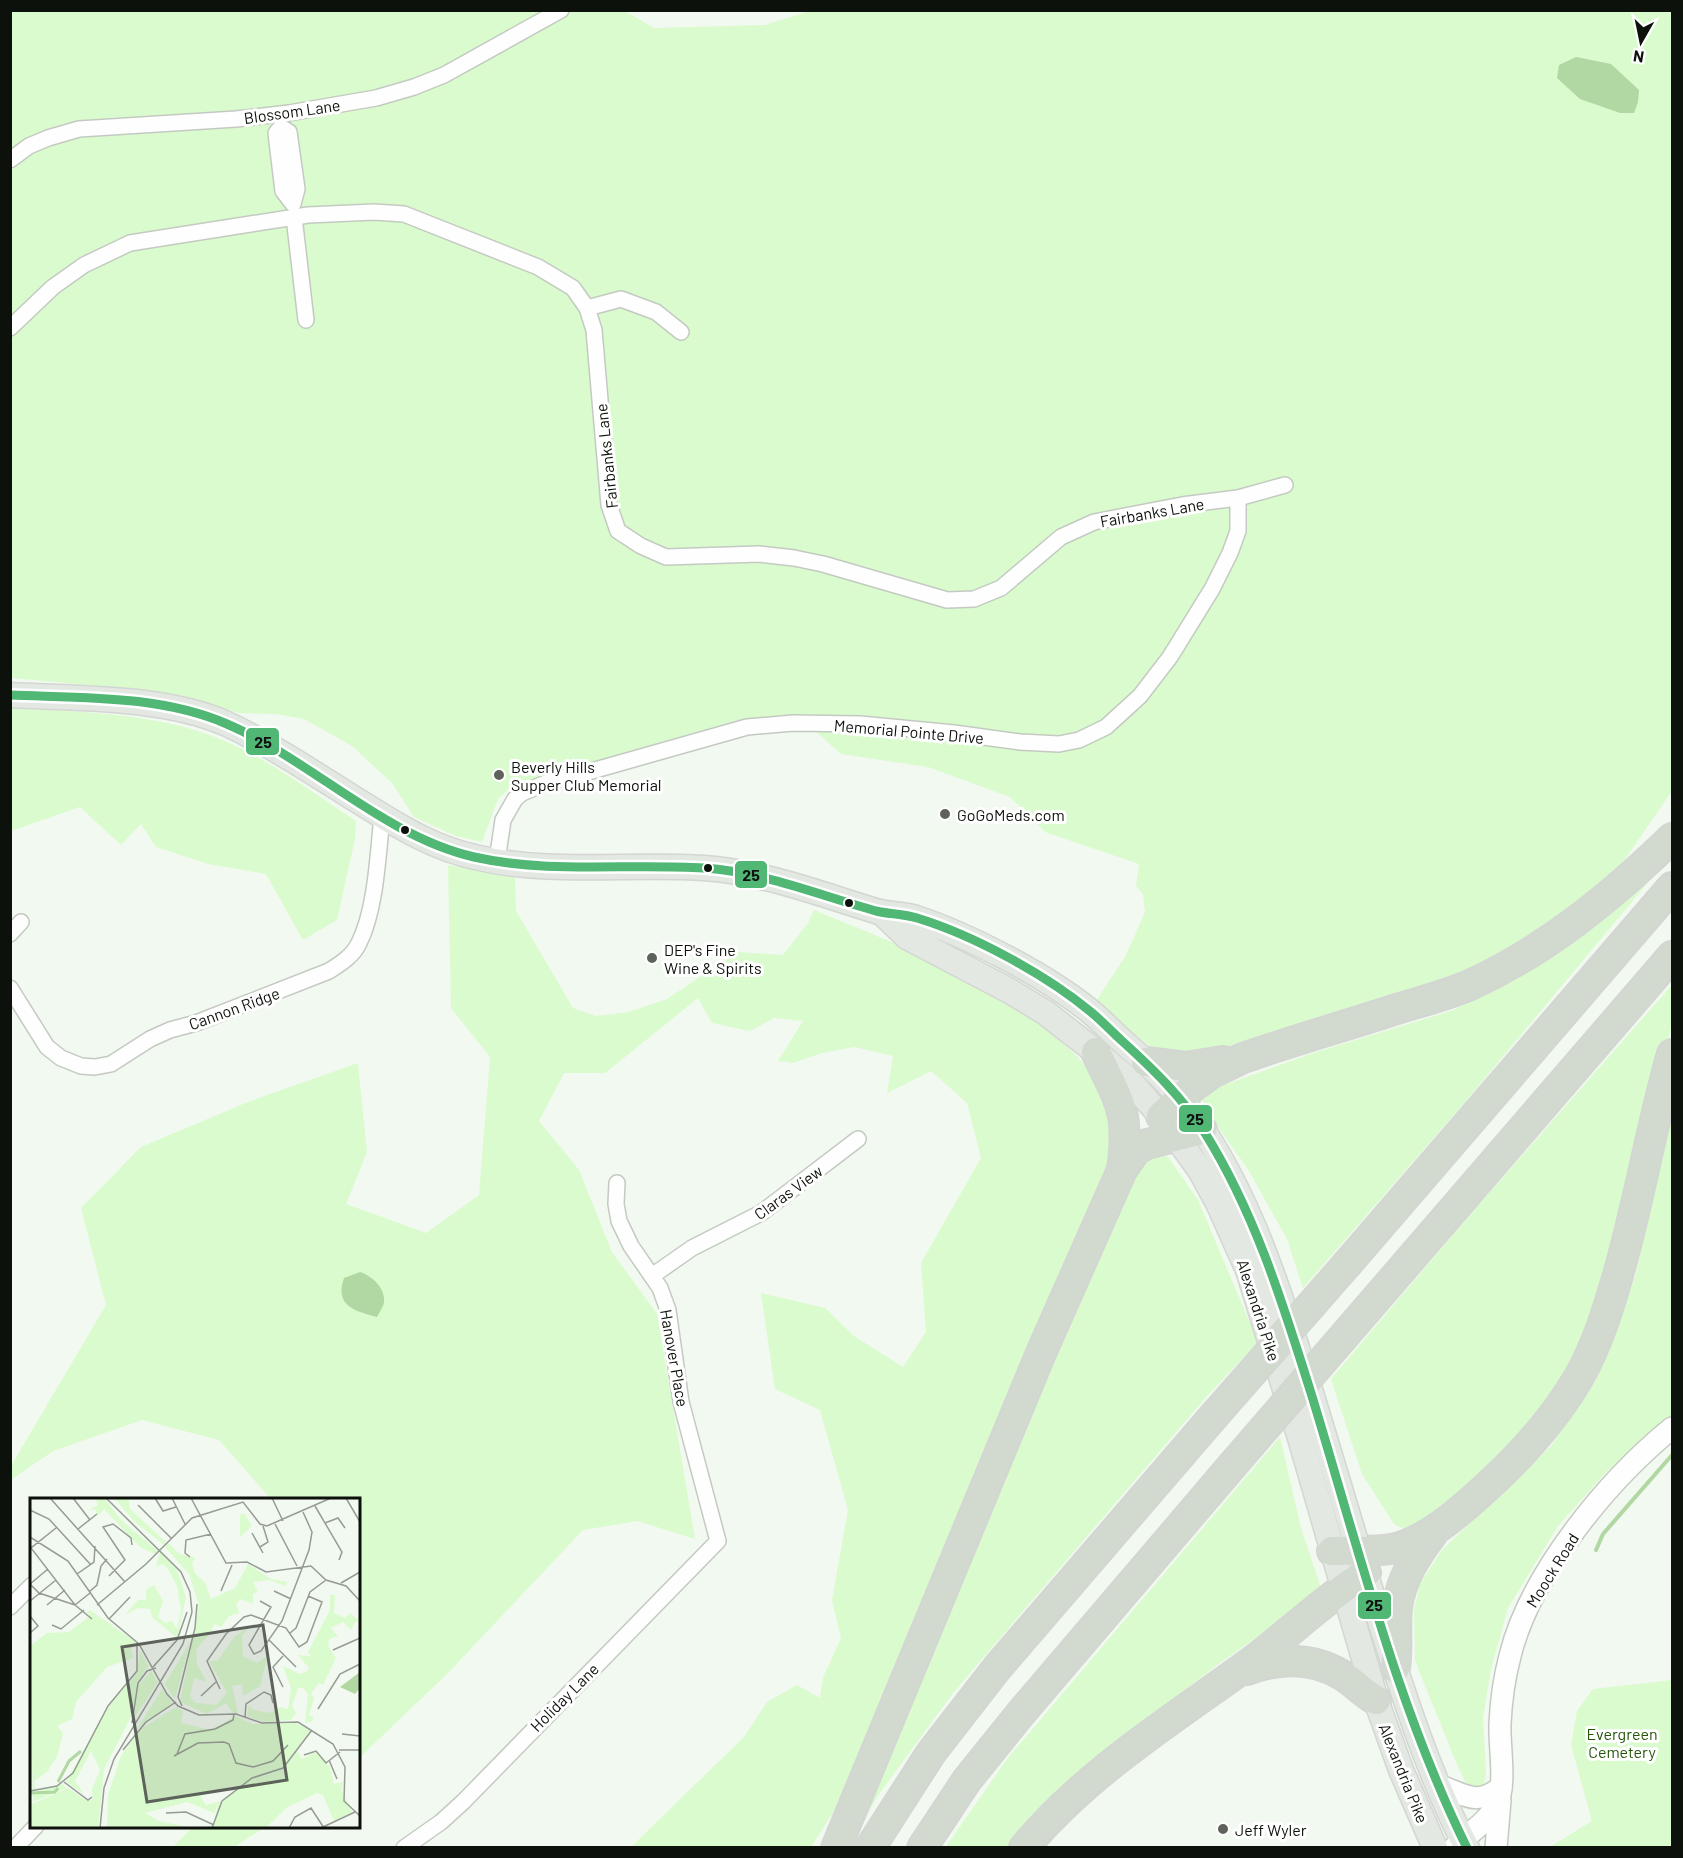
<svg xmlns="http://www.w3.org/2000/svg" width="1683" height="1858" viewBox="0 0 1683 1858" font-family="Barlow,sans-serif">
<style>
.green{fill:#dafbcd}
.water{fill:#b1d8a2}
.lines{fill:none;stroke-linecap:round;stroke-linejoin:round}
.stream{stroke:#b1d8a2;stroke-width:4}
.minor-casing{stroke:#c4cac2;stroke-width:18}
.secondary-casing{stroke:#c4cac2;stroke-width:24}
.primary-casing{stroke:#d3d6d2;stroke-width:27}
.motorway-casing{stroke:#d3d6d2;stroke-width:32}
.minor{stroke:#fdfefd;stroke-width:15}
.secondary{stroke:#fdfefd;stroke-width:21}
.primary{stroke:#e4e8e2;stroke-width:24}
.motorway{stroke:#d2d9cf;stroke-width:28}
.motorway-bridge-casing{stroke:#d3d6d2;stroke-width:32;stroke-linecap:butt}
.motorway-bridge{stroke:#d2d9cf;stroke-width:28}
.bus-1-casing{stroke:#fff;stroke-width:14}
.bus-1{stroke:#50b774;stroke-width:9}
.poi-dot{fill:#5d625b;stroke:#fff;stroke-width:2}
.bus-dot{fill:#0d110b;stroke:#fff;stroke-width:2}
.labels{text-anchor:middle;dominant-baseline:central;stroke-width:6;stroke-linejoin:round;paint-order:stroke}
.street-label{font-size:16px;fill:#0d110b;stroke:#fff}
.poi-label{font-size:16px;fill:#0d110b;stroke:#fff;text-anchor:start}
.park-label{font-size:16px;fill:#255608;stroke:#fff}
.inset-river{fill:none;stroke:#b1d8a2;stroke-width:3}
.inset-road{fill:none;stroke:#969c94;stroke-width:1.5}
.view{fill:#5d625b;fill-opacity:0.15;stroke:#5d625b;stroke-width:3}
.inset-edge{fill:none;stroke:#0d110b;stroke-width:3}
.line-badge{stroke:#fff;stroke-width:2}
.pale-badge-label{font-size:16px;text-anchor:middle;font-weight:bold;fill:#111}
</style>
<rect width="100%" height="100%" fill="#f2f9f0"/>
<g class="green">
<path d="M623,10L654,28L765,25L813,10L1672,11V791L1621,865L1542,931L1456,975L1198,1059L1169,1058L1149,1046L1096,1001L1126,955L1145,912L1143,894L1136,886L1139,864L1045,832L1010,797L928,767L841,754L813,729L807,718L735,721L513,785L498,799L482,842L456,836L414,817L392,783L352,746L304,719L276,714L239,713L193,699L144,690L11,678V171C33,150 57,142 88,136C101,134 114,135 126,133L117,117L67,123L32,135L11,153V11Z"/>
<path d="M11,708C74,712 140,712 201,732C257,750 307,789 356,821L355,839L337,920L303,940L266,874L208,864L156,847L141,824L121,845L80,807L11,831Z"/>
<path d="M448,865L515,878L516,911L573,1008L596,1016L629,1012L667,999L738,952L783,955L808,923L814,910C906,948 1014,988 1083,1063C1095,1076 1106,1087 1112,1103C1116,1113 1111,1149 1111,1162L844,1795L811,1847H631L744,1737L767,1702L797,1685L820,1698L823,1678L841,1638L832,1600L848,1510L820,1410L775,1389L761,1293L825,1308L854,1336L903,1367L926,1332L921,1263L981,1158L967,1103L931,1071L887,1093L893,1056L854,1047L822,1053L793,1063L778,1061L803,1021L774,1018L750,1031L712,1023L698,998L605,1073H564L539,1121L579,1170L612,1252L657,1314L695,1539L637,1521L583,1530L447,1674L359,1758L358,1500L271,1499L219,1440L142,1420L53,1451L11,1480V1466L106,1305L81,1208L141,1147L248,1102L358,1063L367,1152L346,1204L426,1233L479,1195L490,1057L451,1008Z"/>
<path d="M1660,868L1465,1102L1303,1288L1287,1239L1249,1171L1205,1108L1202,1098L1210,1090L1313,1053L1454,1010L1582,936Z"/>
<path d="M1672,985V1024L1600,1307L1574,1369L1522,1441L1440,1510L1408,1531L1394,1524L1362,1474L1331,1379L1474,1210Z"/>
<path d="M1672,1105V1418L1607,1471L1558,1526L1508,1608L1491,1669L1483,1718L1486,1772L1484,1786L1478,1788L1466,1783L1458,1767L1415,1661L1414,1610L1420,1584L1442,1550L1551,1446L1595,1382L1636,1274Z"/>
<path d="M1152,1153L1168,1157L1198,1200L1258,1342L1207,1396L953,1693L879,1794L849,1847L862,1799L1137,1164Z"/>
<path d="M1280,1437L1301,1528L1322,1591L1213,1668L1055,1793L1009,1847L945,1848L1007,1759Z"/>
<path d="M1672,1680V1847H1550L1592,1821L1571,1745L1577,1711L1593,1689Z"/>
<path d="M194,1826H265V1827L234,1847H173Z"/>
</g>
<g class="water">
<path d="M1576,57L1611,64L1639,90L1638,102L1634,113H1620L1580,99L1557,78L1559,65Z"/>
<path d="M360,1272C372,1276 386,1288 384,1303C383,1307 379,1313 377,1317C355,1311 334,1306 344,1278Z"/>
</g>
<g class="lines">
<path class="stream" d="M1596,1550L1603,1534L1672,1455"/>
<defs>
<g id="minor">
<path d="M281,127L289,132L297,189L293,204L283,191L276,133Z"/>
<path d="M10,160L29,146L48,138L79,129L236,119L289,113L376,98L414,87L444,75L561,10"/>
<path d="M294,217L306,320"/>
<path d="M587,308L621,299L656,312L681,332"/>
<path d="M10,328L53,287L84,265L130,243L308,215L374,212L404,214L538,267L573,288L587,308L594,330L609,505L618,531L641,546L666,557L759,554L794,558L823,564L947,600L974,599L1001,588L1061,537L1094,522L1182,505L1238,498L1285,485"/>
<path d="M497,861L503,820L515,799L522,793L551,781L581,774L747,727L793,723L860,724L954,733L1020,742L1059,744L1079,740L1106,727L1140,696L1170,657L1212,589L1230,553L1238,531V498"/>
<path d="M10,934L21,922"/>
<path d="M10,988L47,1047L61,1058L81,1066L95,1067L111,1064L150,1039L170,1030L196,1023L329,971C340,964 353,956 359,943C376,909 378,854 382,816"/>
<path d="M652,1276L692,1248L761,1213L858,1139"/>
<path d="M10,1607L32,1585"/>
<path d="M15,1848L36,1826"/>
<path d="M404,1848L441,1822L463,1802L718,1541L681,1402L668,1310L660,1288L631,1246L619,1221L616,1204L617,1183"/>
</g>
<g id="secondary">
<path d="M1437,1785C1463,1793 1476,1808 1501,1787"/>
<path d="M1454,1848C1468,1833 1487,1823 1496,1806C1507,1786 1499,1747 1500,1724C1501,1701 1504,1679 1510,1656C1530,1574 1608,1480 1672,1428"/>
<path d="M1496,1848L1500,1800"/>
</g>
<g id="primary">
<path d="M10,695C78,699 164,696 227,724C276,747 325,781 371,809C403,829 437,849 475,857C549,875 628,863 704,868C763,872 820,894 876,911C889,915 903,914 916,918C970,936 1047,976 1091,1012C1104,1023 1116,1036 1129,1047C1147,1063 1166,1080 1181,1099C1240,1174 1274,1273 1302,1364C1329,1450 1354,1537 1381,1624C1405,1700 1430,1777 1467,1848"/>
<path d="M882,913L907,937L1008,990L1046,1013L1096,1052L1129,1080L1161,1116L1200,1170L1218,1203L1248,1270L1300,1438L1376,1700L1401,1770L1435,1848"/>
</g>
<g id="motorway">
<path d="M1096,1052C1120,1102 1130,1112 1122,1170"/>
<path d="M1146,1062L1186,1067L1223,1061"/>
<path d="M1161,1116L1194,1086L1212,1073L1243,1058C1295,1040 1348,1025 1400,1008C1423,1001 1447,995 1470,985C1547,950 1612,896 1672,838"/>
<path d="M1348,1263L1672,887"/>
<path d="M1370,1306L1672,956"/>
<path d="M1332,1551C1351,1550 1372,1552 1391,1549C1426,1543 1463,1509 1489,1485C1524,1453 1555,1418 1579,1377C1597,1345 1608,1310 1618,1275C1639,1202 1651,1127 1672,1054"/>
<path d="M1395,1668C1398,1648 1395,1628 1397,1608C1401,1578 1416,1556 1433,1533"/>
<path d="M1247,1670C1279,1658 1312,1657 1342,1675C1354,1682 1363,1693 1376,1700"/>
<path d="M836,1848L1041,1353L1122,1170L1136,1150L1147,1144L1202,1130"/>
<path d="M870,1848L931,1753L997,1668L1213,1417"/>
<path d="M922,1848L967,1780L1021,1713L1231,1467"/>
<path d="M1024,1848C1088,1771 1174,1719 1254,1660C1292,1631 1326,1598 1366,1573"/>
</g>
</defs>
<use href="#minor" class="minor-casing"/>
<use href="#secondary" class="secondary-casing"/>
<use href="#primary" class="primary-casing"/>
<use href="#motorway" class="motorway-casing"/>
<use href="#minor" class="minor"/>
<use href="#secondary" class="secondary"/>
<use href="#primary" class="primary"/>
<use href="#motorway" class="motorway"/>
<defs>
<g id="motorway-bridge">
<path d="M1213,1417L1348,1263"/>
<path d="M1231,1467L1370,1306"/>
</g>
</defs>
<use href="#motorway-bridge" class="motorway-bridge-casing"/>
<use href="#motorway-bridge" class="motorway-bridge"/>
<defs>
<path id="bus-1" d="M10,695C82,698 160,695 227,724C311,760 385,837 474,857C550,874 627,863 704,868C764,872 818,895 876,911C889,914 903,914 917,918C973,935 1045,974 1091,1012C1102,1021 1111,1031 1121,1040C1153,1069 1182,1097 1205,1133C1255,1213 1283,1304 1311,1393C1358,1546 1396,1704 1467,1848"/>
</defs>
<use href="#bus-1" class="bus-1-casing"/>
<use href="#bus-1" class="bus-1"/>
</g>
<g class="poi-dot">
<circle cx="499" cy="775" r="6"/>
<circle cx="945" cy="814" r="6"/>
<circle cx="652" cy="958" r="6"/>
<circle cx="1223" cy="1829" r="6"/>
</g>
<g class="bus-dot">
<circle cx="405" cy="830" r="5"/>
<circle cx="708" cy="868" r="5"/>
<circle cx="849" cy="903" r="5"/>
</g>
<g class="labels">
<g class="street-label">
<text transform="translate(292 111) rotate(-8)">Blossom Lane</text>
<text transform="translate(606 456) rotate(-96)">Fairbanks Lane</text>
<text transform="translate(1152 512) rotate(-10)">Fairbanks Lane</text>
<text transform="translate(909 731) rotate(5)">Memorial Pointe Drive</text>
<text transform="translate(234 1008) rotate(-20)">Cannon Ridge</text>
<text transform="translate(788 1192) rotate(-36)">Claras View</text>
<text transform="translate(1259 1310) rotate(72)">Alexandria Pike</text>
<text transform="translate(675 1358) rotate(80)">Hanover Place</text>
<text transform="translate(1552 1570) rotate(-58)">Moock Road</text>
<text transform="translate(564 1697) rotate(-45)">Holiday Lane</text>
<text transform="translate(1404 1773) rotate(68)">Alexandria Pike</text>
</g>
<g class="poi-label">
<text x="511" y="766">Beverly Hills<tspan x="511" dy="18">Supper Club Memorial</tspan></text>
<text x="957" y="814">GoGoMeds.com</text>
<text x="664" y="949">DEP's Fine<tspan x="664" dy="18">Wine &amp; Spirits</tspan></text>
<text x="1235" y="1829">Jeff Wyler</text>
</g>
<g class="park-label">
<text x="1622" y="1733">Evergreen<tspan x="1622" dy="18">Cemetery</tspan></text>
</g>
</g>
<g transform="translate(30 1498)">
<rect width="330" height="330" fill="#f2f9f0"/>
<path d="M65,0H74L92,23L128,53L125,56L110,49L74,11L68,18L65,11L58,13L68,7ZM84,0H99V10L136,44L134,47L105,24ZM214,15L222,28L210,39V17ZM138,45L150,56L166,60L162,64L165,75L176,86L181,101L205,90L218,66L241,81L257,84L256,88L239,82L223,84L228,94L223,96V106L211,101L206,106L209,115L199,118L191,129L184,126L180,136L166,151L167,167L177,184L164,180L160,198L165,205L186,207L197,195L179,163L188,162L205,138L220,128L212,138L213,158L227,165L238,157L230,188L213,198L212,186L202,188L208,215H203L196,205L177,216L150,204L169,107L159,76L135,49ZM130,54L147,72L156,99L147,140L122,119L120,111L108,110L95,117L108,102H116V92L124,87L133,103L128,119L135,125L142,123L147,131L151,112L147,88L137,69L132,66L126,69ZM300,97H305L304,115L315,120L320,115L330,123L325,124L321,132L313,124L301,130L308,138L299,141L298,148L306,160L293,187L289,185L281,196L284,200L279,217L284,219L281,224L275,225L278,196L273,190H268L262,208L266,215L261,222L234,224L217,218L219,207L223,212L240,215L251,209L258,211L261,190L253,168L270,176L276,174L279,170L268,157L281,158L278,154L300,112ZM60,112L107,145L101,151L103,160L77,169L46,204L42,221L27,228L33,235L27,259L17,274L4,283L6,293L33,286L36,290L3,304L0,148L17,135L39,134L60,118L57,114ZM160,144L145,201L135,186ZM110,152L118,168L109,182L101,219L74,271L68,330H0V307L38,290L56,302H63L62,291L70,272L61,253L45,283L54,296L36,284L78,210L107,175ZM121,173L128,184L104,220L108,188ZM132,191L143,206L107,231ZM146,209L153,213L151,225L181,232L206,218L222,226L265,225L281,232L250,272L267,253L272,261L285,254L300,269L304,286L313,284L312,293L322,314L304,323L293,297L287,295L256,310L236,330H183L188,308L208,290L202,288L170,298L176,307L191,303L186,310L185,315L157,304L115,315L129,323L162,330H77L78,297L91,258L111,231Z" fill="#dafbcd"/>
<path d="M330,174V190L325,196L310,189Z" fill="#b1d8a2"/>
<path class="inset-river" d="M28,284L39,263L51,253M1,295L25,294L28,290"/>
<path class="inset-road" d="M20,0L95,84M43,0L60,22M125,0L133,13L146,9M142,0L155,26M161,0L196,65L217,64L236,74L281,68L296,82L316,88L330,103M242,0L253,23M316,0L330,24M108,7L141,40M285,8L312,54L309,62M0,12L19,21L61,67M295,25L308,20L315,30M245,26L267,68M26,30L1,50L45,107L62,121M48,31L67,16M222,35L233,55M0,39L38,63L78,120L109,146L137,196L148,208L169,217L206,216L232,225L268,224L303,246L315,269L314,303L330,318M230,49L238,44L233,28M160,59L155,55L156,42L181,36M18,71L0,86L9,95L45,107M47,76L64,64L65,48M79,78L95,62L73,29L83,26L101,40L102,47M311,85L330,74M191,93L202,67M244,93L261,101M59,94L67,87L71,68L77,61M0,103L26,82M230,103L241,109L219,147L224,156L231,153L252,123L279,52L282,34L273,14M17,107L35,92M45,107L60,95M67,107L116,66L162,20L213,4L230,26L237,28L301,0M0,118L8,128L0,135M79,121L100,99M22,127L31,131L54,112M260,135L266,130L280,94L296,82M239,142L266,169M303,152L330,140M123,169L147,142L157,114M253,189L243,169L253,158M190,191L177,163L196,136L214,119L221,117L256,130L269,149L277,144L292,104L278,98M171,198L186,184M152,208L148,199L165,130L167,106M288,211L310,176L330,166M215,219L216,206L234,194L241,197L243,205M102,225L108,185L117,173L126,170M312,236L330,238M93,252L116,224L146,204M309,252H330M147,256L155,236L185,231L203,222L204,216M274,257L286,253L296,265L310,254M144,258L168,245L194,244L199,246L206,265L223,269L243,263L258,247M299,262L307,281M34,284L58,302L62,299M0,293L27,288L43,275L78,208L107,173V144M136,315L156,314L184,327M293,329L325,314M70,330L74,290L84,261L153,146L162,114L160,94L151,74L76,0M182,330L192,303L222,280L253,270L282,232M259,330L265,319L281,310L294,330"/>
<path class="view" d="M233,127L257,282L117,304L92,149Z"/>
<rect width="330" height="330" class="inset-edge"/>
</g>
<g class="line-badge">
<rect x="245" y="727" width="35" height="29" rx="6" fill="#50b774"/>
<rect x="734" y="860" width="34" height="29" rx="6" fill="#50b774"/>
<rect x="1178" y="1104" width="35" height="29" rx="6" fill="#50b774"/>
<rect x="1357" y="1591" width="35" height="29" rx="6" fill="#50b774"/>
</g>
<g class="pale-badge-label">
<text x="263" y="748">25</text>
<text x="751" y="881">25</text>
<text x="1195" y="1125">25</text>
<text x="1374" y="1611">25</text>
</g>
<rect width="1683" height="1858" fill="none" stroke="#0d110b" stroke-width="24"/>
<g transform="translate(1641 42) rotate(189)" stroke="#ffffff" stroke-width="4.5" paint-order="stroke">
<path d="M0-4.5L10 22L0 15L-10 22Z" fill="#0d110b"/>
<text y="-9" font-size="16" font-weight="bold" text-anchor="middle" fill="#0d110b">N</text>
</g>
</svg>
